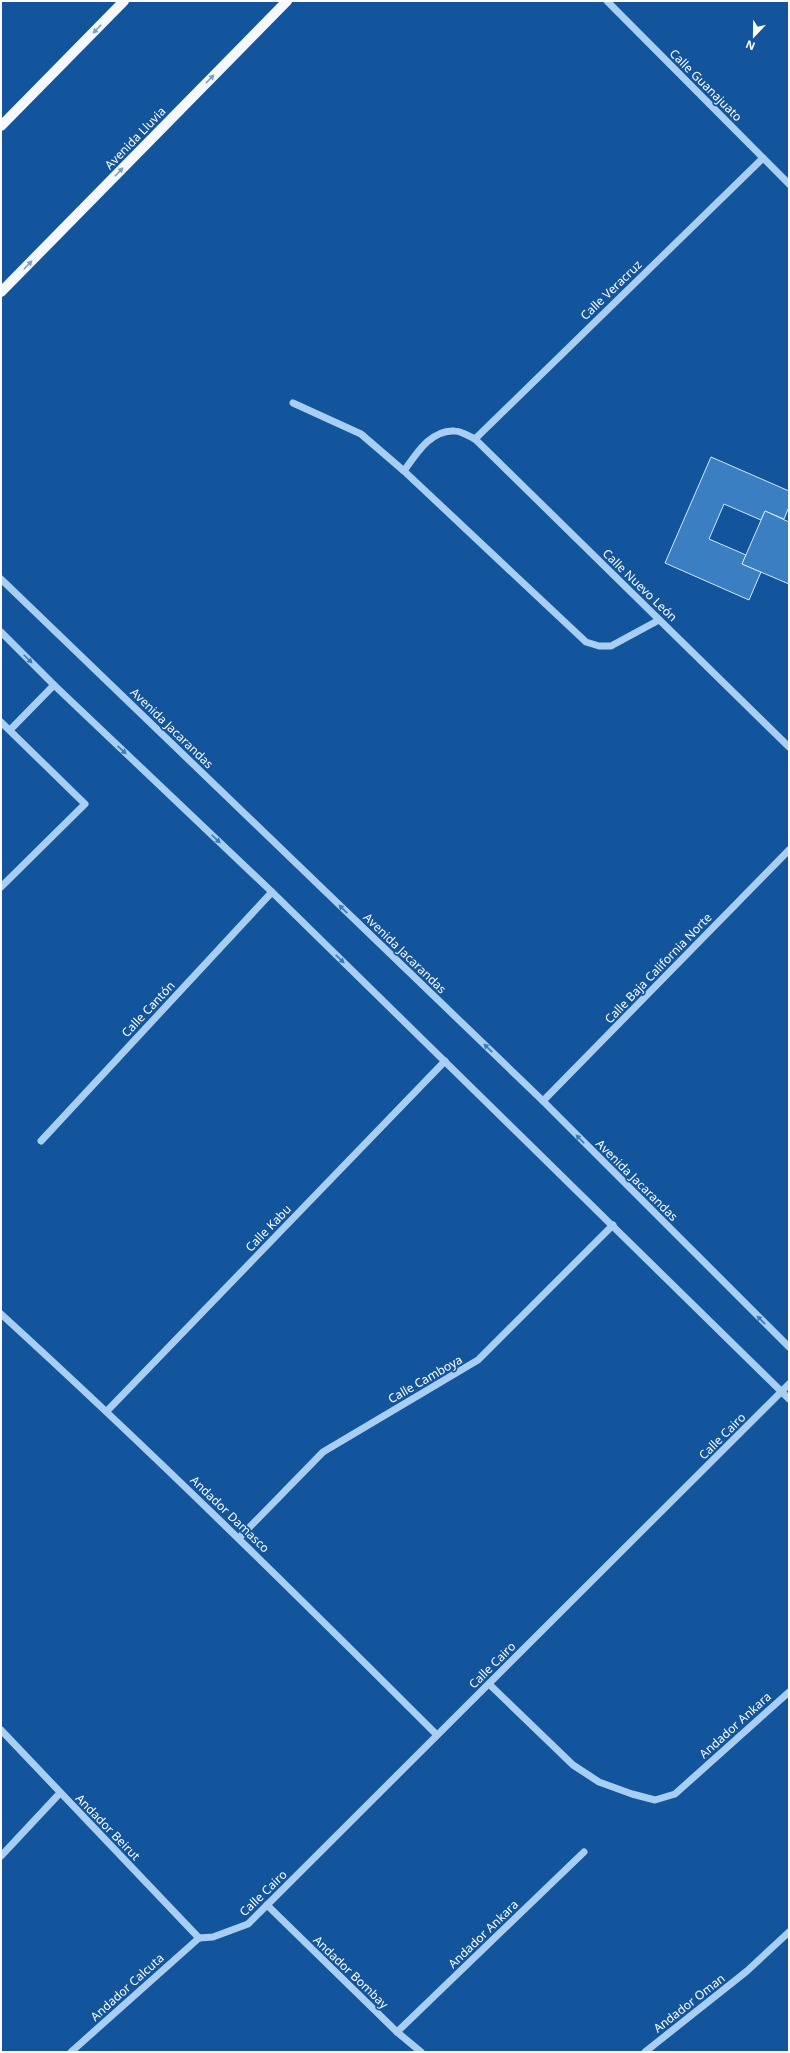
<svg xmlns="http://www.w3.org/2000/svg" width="790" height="2053" viewBox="0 0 790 2053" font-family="'Noto Sans',sans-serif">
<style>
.building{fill:#3b7fc3;stroke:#d0e7fe}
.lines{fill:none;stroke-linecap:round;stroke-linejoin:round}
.minor{stroke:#a8cef4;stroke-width:7}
.major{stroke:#f5f9ff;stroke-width:10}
.oneway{fill:#789fc9}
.oneway2{fill:#3f79b6}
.labels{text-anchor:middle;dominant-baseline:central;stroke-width:3.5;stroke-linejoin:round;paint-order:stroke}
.street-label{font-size:12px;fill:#fff;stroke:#12559c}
</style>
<rect width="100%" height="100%" fill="#12559c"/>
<g class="building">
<path d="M711,457L789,491V507L784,519L765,511L761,520L724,504L709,539L746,555L742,564L761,572L749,600L665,563Z"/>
<path d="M765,511L789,522V584L742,564Z"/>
</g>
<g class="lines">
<g class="minor">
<path d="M607,1L789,184"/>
<path d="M293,403L361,434L404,471L586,642L599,646H611L659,620"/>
<path d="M475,439L763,158"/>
<path d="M404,471C416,454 431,429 455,431C461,431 469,436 475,439L789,747"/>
<path d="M1,579L543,1101L789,1347"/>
<path d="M1,632L54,685L272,892L789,1399"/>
<path d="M1,722L85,804L1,887"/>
<path d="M10,730L54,685"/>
<path d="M543,1101L789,850"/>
<path d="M41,1141L272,892"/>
<path d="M1,1314C150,1450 294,1592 437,1735"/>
<path d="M107,1411L445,1061"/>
<path d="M239,1538L323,1452L478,1360L613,1225"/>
<path d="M489,1684L573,1765L599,1782L632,1794L655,1800L675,1794L789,1692"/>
<path d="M1,1730L199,1938"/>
<path d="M1,1856L60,1793"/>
<path d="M267,1905L397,2032L421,2052"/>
<path d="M199,1938L213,1937L248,1924L789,1384"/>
<path d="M397,2032L584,1852"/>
<path d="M71,2052L199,1938"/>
<path d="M645,2052L747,1971L789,1932"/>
</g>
<g class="major">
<path d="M1,126L124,1"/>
<path d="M1,292L287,1"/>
</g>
</g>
<defs><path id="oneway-solid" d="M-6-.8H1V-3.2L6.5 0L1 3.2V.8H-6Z"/></defs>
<g class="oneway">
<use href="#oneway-solid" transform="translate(97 29) rotate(134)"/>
<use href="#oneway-solid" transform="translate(210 79) rotate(-46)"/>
<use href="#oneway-solid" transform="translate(119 172) rotate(-46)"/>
<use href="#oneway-solid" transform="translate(28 265) rotate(-46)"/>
</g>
<g class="oneway2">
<use href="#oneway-solid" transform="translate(28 659) rotate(45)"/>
<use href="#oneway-solid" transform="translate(122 750) rotate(43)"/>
<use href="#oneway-solid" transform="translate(216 839) rotate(43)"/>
<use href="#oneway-solid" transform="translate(343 909) rotate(-136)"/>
<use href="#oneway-solid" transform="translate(340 959) rotate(44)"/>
<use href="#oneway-solid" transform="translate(488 1048) rotate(-136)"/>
<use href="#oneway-solid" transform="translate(580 1139) rotate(-135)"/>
<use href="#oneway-solid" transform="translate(761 1320) rotate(-135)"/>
</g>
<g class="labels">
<g class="street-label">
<text transform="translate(706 85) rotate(45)">Calle Guanajuato</text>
<text transform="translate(135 138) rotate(-46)">Avenida Lluvia</text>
<text transform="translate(611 290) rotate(-44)">Calle Veracruz</text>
<text transform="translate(640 585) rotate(44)">Calle Nuevo León</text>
<text transform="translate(172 728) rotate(44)">Avenida Jacarandas</text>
<text transform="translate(405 953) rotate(44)">Avenida Jacarandas</text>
<text transform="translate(658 968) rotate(-46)">Calle Baja California Norte</text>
<text transform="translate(148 1009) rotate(-47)">Calle Cantón</text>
<text transform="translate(637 1180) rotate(45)">Avenida Jacarandas</text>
<text transform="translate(268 1228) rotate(-46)">Calle Kabu</text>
<text transform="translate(425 1379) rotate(-30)">Calle Camboya</text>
<text transform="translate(722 1436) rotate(-45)">Calle Cairo</text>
<text transform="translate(230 1514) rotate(44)">Andador Damasco</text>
<text transform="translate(492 1665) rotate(-45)">Calle Cairo</text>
<text transform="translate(735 1725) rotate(-42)">Andador Ankara</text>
<text transform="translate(108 1827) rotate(46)">Andador Beirut</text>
<text transform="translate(263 1893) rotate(-44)">Calle Cairo</text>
<text transform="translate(483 1934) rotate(-44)">Andador Ankara</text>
<text transform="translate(351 1972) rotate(44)">Andador Bombay</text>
<text transform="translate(127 1987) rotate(-42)">Andador Calcuta</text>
<text transform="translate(689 2003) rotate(-38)">Andador Oman</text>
</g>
</g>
<rect width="790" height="2053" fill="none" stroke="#ffffff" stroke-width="4"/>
<g transform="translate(754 36) rotate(202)" stroke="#12559c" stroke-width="3" paint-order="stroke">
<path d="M0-3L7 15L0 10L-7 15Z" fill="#ffffff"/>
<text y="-6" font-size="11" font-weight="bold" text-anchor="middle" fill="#ffffff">N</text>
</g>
</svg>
